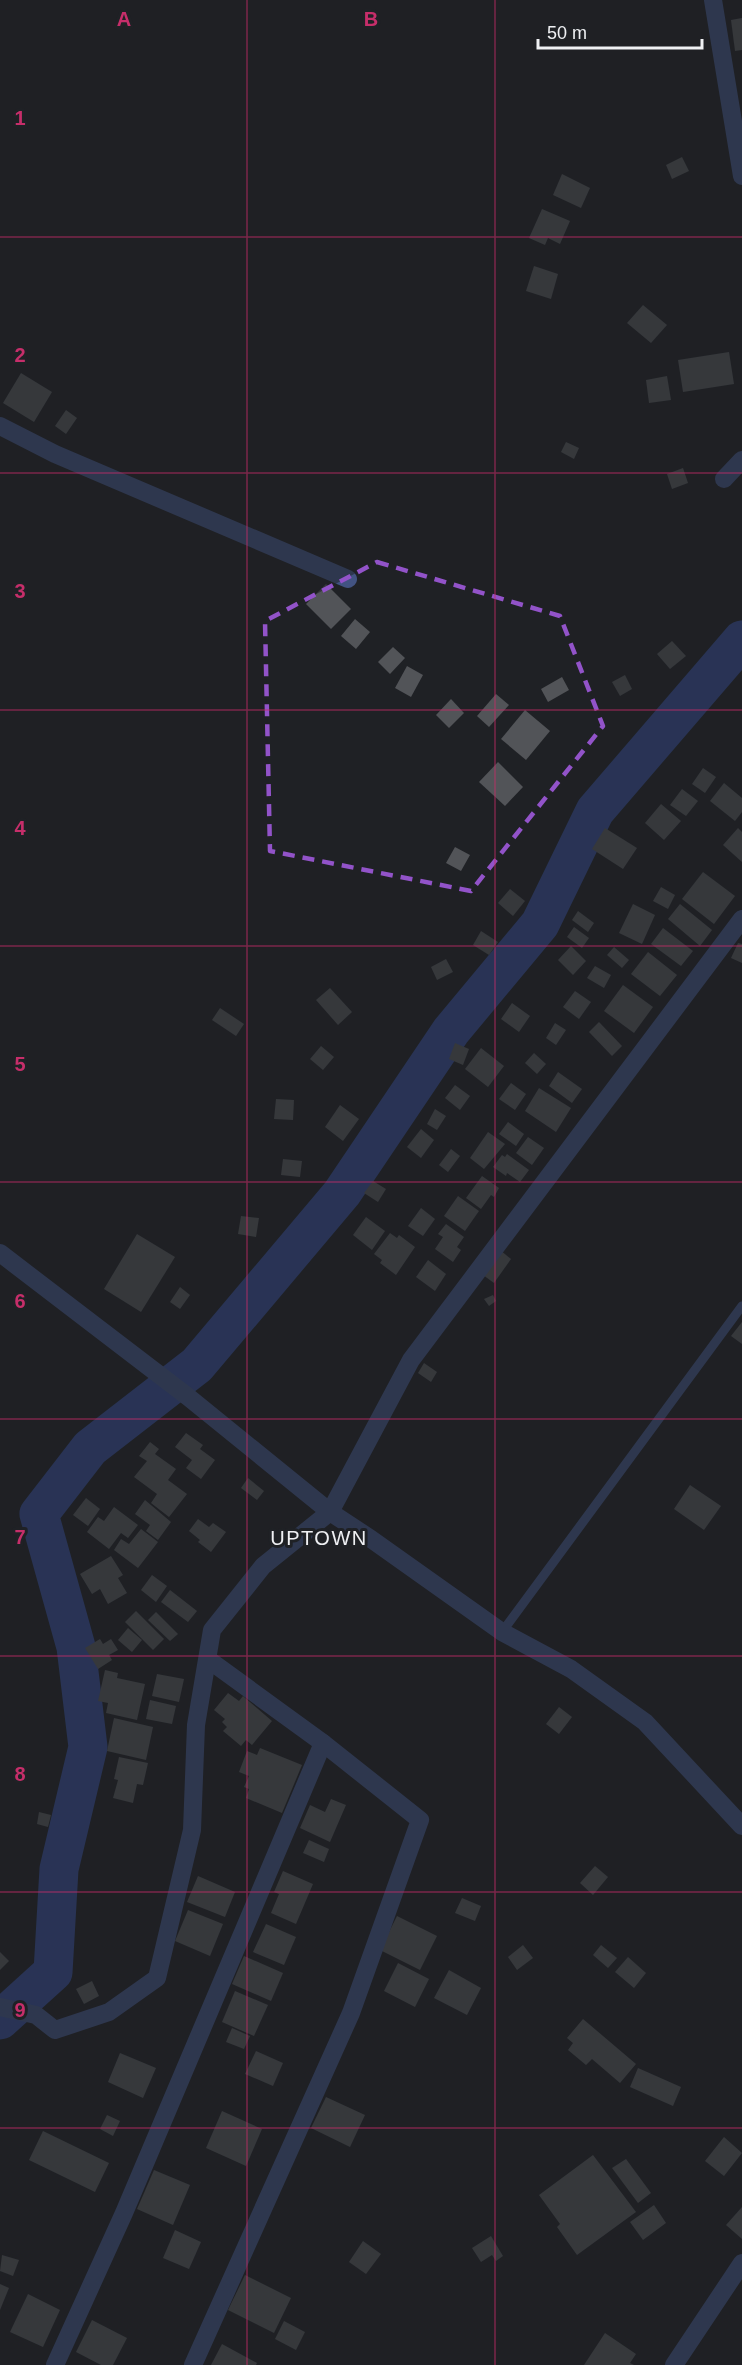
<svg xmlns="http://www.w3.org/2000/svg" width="742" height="2365" viewBox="0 0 742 2365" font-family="Arial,sans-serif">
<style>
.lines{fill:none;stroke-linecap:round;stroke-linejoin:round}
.river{stroke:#354b90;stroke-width:39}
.building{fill:#525458}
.service{stroke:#425382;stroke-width:9}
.minor{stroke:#425382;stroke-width:18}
.tertiary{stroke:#425382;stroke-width:18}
.marked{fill:none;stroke:#9253c9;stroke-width:4.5;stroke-dasharray:12 8;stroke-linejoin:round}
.grid{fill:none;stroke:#c62e6a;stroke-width:1.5;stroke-opacity:0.55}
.labels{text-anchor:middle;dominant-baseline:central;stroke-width:6;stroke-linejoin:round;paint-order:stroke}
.neighbourhood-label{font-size:20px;letter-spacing:1.5px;fill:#eff0f3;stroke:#1f2125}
.grid-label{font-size:20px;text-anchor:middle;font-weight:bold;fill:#c62e6a;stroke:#1f2125;stroke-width:6;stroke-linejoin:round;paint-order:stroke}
</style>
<rect width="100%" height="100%" fill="#1f2125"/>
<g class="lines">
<path class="river" d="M0,2020L53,1972L59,1869L88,1747L76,1647L39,1514L90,1448L197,1365L342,1193L451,1031L540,924L595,811L742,640"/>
</g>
<g class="building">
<path d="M742,18V50L735,51L731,20Z"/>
<path d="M682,157L689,171L672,179L666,165Z"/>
<path d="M562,174L590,188L581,208L553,195Z"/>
<path d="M542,209L570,221L560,244L548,238L545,245L529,238Z"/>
<path d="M534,266L558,274L551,299L526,291Z"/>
<path d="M643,305L667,325L651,343L627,323Z"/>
<path d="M729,352L734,384L683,392L678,360Z"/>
<path d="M21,373L52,392L34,422L3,403Z"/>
<path d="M667,376L671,400L649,403L646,380Z"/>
<path d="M66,410L77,418L66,434L55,426Z"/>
<path d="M566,442L579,448L574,459L561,452Z"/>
<path d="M683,468L688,483L672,489L667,474Z"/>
<path d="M326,584L351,609L331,629L306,604Z"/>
<path d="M355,619L370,632L356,649L341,636Z"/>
<path d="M672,641L686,656L670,669L657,654Z"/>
<path d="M393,647L405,658L390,674L378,662Z"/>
<path d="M407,666L423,675L411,697L395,688Z"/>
<path d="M625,675L632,689L620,696L612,682Z"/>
<path d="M562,677L569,690L548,702L541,689Z"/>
<path d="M496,694L509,705L489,727L477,716Z"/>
<path d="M451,699L464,713L449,728L436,715Z"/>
<path d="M525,710L550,731L526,760L501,739Z"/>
<path d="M498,762L523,787L505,806L479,782Z"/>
<path d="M703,768L716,777L705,793L692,784Z"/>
<path d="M724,783L742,798V812L735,821L710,801Z"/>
<path d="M682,789L698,801L686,816L670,805Z"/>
<path d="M661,804L681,821L664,840L645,823Z"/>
<path d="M605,828L637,848L623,869L592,849Z"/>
<path d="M738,828L742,832V862L723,845Z"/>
<path d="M455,847L470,855L461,871L446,863Z"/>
<path d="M703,872L735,896L714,924L682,899Z"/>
<path d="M661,887L675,895L668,909L653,901Z"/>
<path d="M510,889L525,901L513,916L498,903Z"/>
<path d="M633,904L655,915L642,944L619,933Z"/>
<path d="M680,904L712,930L700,946L668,919Z"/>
<path d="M578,911L594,923L588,932L572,920Z"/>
<path d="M574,927L589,938L582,948L567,937Z"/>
<path d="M663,928L693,951L681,966L651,944Z"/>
<path d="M481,931L498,942L489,955L473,945Z"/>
<path d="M738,943L742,944V963L731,958Z"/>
<path d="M571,946L586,961L573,975L558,960Z"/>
<path d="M614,947L629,960L622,968L607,955Z"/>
<path d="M648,952L677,975L660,996L631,974Z"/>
<path d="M446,959L453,972L437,980L431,967Z"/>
<path d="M595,966L611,975L604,988L587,978Z"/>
<path d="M623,985L653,1007L634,1033L604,1011Z"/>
<path d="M330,988L352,1012L338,1025L316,1000Z"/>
<path d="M575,991L591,1002L579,1019L563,1007Z"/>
<path d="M512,1003L530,1016L519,1032L501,1019Z"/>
<path d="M220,1008L244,1024L236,1036L212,1020Z"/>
<path d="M599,1022L622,1046L612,1056L589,1032Z"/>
<path d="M555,1023L566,1030L556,1045L546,1038Z"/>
<path d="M455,1043L469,1049L463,1065L449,1059Z"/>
<path d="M321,1046L334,1057L323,1070L310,1059Z"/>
<path d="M481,1048L504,1066L488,1087L465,1069Z"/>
<path d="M534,1053L546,1064L537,1074L525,1063Z"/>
<path d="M558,1072L582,1089L572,1103L549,1086Z"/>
<path d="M511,1083L526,1094L515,1110L499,1099Z"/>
<path d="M455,1085L470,1096L460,1110L445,1098Z"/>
<path d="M539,1088L571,1108L556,1132L525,1111Z"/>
<path d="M276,1099L294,1100L293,1120L274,1119Z"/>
<path d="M340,1105L359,1119L343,1141L325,1127Z"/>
<path d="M435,1109L446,1116L437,1130L427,1124Z"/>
<path d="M508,1122L524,1134L516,1146L499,1134Z"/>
<path d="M421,1129L434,1140L421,1158L407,1147Z"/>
<path d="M488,1132L505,1144L484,1169L470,1158Z"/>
<path d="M528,1137L544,1148L532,1165L516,1153Z"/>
<path d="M451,1149L460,1156L448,1172L439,1165Z"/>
<path d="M507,1154L529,1170L520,1182L507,1173L506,1176L493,1167L502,1155L505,1157Z"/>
<path d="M283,1159L302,1161L300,1177L281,1175Z"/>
<path d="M482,1176L499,1188L494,1197L491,1195L481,1209L466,1198Z"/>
<path d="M373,1181L386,1189L378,1202L364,1193Z"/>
<path d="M458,1196L479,1211L465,1231L444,1216Z"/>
<path d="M421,1208L435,1219L423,1236L408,1226Z"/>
<path d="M241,1216L259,1218L256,1237L238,1234Z"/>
<path d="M366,1217L385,1231L372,1250L353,1235Z"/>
<path d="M446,1224L464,1237L457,1247L461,1250L453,1262L435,1249L443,1237L438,1234Z"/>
<path d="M390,1233L397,1238L399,1235L415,1247L396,1275L380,1263L382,1260L374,1254Z"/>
<path d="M137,1234L175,1257L141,1312L104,1289Z"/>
<path d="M500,1250L511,1259L494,1283L483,1275Z"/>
<path d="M428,1260L446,1274L435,1291L416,1277Z"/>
<path d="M180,1287L190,1295L180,1309L170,1302Z"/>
<path d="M493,1295L496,1301L489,1306L484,1299Z"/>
<path d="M742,1322V1344L731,1336Z"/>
<path d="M424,1363L437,1372L431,1382L418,1373Z"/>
<path d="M186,1433L203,1445L200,1449L215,1460L201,1479L186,1468L192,1460L175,1447Z"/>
<path d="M150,1442L159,1449L155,1454L176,1469L168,1480L187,1494L169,1517L151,1503L157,1494L134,1477L147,1461L139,1456Z"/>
<path d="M248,1478L264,1491L257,1500L241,1488Z"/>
<path d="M690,1485L721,1506L704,1530L674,1509Z"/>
<path d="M86,1498L100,1509L88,1526L73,1515Z"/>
<path d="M145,1500L171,1522L158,1540L146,1531L150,1525L135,1514Z"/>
<path d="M114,1507L138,1525L128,1538L121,1533L109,1549L87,1532L98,1517L104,1521Z"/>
<path d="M198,1519L209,1527L213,1523L226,1532L211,1552L198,1542L200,1540L189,1531Z"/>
<path d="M141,1529L158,1542L138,1568L114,1550L121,1539L129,1544Z"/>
<path d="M111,1556L123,1575L118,1578L127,1593L108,1604L100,1589L92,1594L80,1574Z"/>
<path d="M152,1575L167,1586L156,1602L141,1590Z"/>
<path d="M170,1590L197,1611L188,1622L161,1602Z"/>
<path d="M136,1611L164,1639L153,1650L125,1622Z"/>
<path d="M156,1612L178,1634L170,1641L148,1620Z"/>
<path d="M128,1628L142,1640L132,1652L118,1640Z"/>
<path d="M100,1639L103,1644L111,1639L118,1650L109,1655L112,1660L98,1669L85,1648Z"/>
<path d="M105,1670L118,1673L117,1678L145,1684L137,1720L106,1713L108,1703L98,1701Z"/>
<path d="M157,1674L184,1679L179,1702L152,1696Z"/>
<path d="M228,1693L239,1701L243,1696L272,1721L252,1745L246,1740L241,1746L223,1731L227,1727L222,1722L225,1719L214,1710Z"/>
<path d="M150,1700L176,1706L172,1724L146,1719Z"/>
<path d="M559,1707L572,1717L559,1734L546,1724Z"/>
<path d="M114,1718L153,1727L146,1760L107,1751Z"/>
<path d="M260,1748L302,1765L282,1813L246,1798L249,1789L244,1787L249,1776L239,1772L247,1751L257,1755Z"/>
<path d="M119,1757L148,1763L143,1785L137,1784L133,1803L113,1798L118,1780L114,1779Z"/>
<path d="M331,1799L346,1805L330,1842L300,1828L310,1805L325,1812Z"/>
<path d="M39,1812L51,1815L48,1827L37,1824Z"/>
<path d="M309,1840L329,1849L324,1862L303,1853Z"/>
<path d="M595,1866L608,1877L593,1895L580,1883Z"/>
<path d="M283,1871L313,1884L296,1924L271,1913L279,1894L274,1892Z"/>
<path d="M198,1876L235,1892L225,1917L187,1902Z"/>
<path d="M462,1898L481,1906L475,1921L455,1913Z"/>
<path d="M188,1910L223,1924L210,1956L175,1941Z"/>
<path d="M397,1916L437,1936L420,1970L380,1950Z"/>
<path d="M266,1924L296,1937L284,1965L253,1952Z"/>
<path d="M523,1945L533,1958L517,1970L508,1957Z"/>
<path d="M601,1945L617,1958L608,1968L593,1955Z"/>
<path d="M0,1952L9,1961L0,1970Z"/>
<path d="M244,1956L283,1973L271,2001L232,1984Z"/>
<path d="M628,1957L646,1973L634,1988L615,1972Z"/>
<path d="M398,1963L429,1979L415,2007L384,1991Z"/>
<path d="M449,1970L481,1988L467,2015L434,1998Z"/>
<path d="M92,1981L99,1996L84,2004L76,1989Z"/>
<path d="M235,1991L268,2005L254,2036L222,2022Z"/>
<path d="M583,2019L636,2064L620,2083L592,2059L586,2065L568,2050L573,2043L567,2038Z"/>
<path d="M232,2028L250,2036L244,2049L226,2042Z"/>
<path d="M256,2051L283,2063L273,2086L245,2074Z"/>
<path d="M120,2053L156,2068L143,2098L108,2082Z"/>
<path d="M638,2068L681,2087L673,2106L630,2087Z"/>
<path d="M326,2097L365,2115L350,2147L311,2128Z"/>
<path d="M222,2111L262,2129L246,2166L206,2148Z"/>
<path d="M107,2115L120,2121L113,2136L100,2129Z"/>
<path d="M43,2131L109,2163L95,2192L29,2160Z"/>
<path d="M724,2137L742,2153L724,2176L705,2161Z"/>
<path d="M593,2155L636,2212L577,2255L557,2227L560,2224L539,2195Z"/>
<path d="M626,2159L651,2193L638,2203L612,2168Z"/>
<path d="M154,2170L190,2185L173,2225L137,2209Z"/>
<path d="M654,2205L666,2223L643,2240L630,2222Z"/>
<path d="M742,2207V2239L726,2225Z"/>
<path d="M175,2230L201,2242L189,2269L163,2258Z"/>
<path d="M491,2236L503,2256L496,2261L492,2255L481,2262L472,2248Z"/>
<path d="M363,2241L381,2254L366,2274L349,2262Z"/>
<path d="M2,2255L19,2260L13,2276L0,2271Z"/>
<path d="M245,2275L291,2298L274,2333L228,2310Z"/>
<path d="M0,2284L9,2288L0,2310Z"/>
<path d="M28,2294L60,2310L43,2347L10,2332Z"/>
<path d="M92,2320L127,2338L113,2365H101L76,2352Z"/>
<path d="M284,2321L305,2332L296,2350L275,2339Z"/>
<path d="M605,2333L636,2354L630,2363L634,2365H584Z"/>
<path d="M222,2344L257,2363L256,2365H211Z"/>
</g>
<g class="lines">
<path class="service" d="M502,1632L742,1306"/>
<g class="minor">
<path d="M713,0L742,176"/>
<path d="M0,426L55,454L348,579"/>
<path d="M724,479L742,460"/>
<path d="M0,1253L187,1396L330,1512L371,1539L502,1632L571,1669L645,1722L742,1826"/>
<path d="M0,2007L36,2015L55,2030L109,2012L157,1978L192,1830L196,1725L212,1630L263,1566L330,1512L411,1360L742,919"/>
<path d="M55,2365L124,2213L323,1743"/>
<path d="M193,2365L351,2013L420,1820L323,1743L209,1660"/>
</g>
<path class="tertiary" d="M674,2365L742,2263"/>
</g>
<path d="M0 0H742V2365H0ZM377,562L560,616L603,726L471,891L270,851L265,621Z" fill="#1f2125" fill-opacity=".55" fill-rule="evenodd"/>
<path class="marked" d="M377,562L560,616L603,726L471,891L270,851L265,621Z"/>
<path class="grid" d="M247,0V2365M495,0V2365M0,237H742M0,473H742M0,710H742M0,946H742M0,1182H742M0,1419H742M0,1656H742M0,1892H742M0,2128H742"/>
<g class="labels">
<g class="neighbourhood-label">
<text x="319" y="1538">UPTOWN</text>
</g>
</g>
<g class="grid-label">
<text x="124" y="26">A</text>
<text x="371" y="26">B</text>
<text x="20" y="125">1</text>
<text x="20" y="362">2</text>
<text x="20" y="598">3</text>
<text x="20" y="835">4</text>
<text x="20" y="1071">5</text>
<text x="20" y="1308">6</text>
<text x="20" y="1544">7</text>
<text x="20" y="1781">8</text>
<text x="20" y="2017">9</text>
</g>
<path d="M538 39v9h164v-9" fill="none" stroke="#eff0f3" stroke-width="3"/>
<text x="547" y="39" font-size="18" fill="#eff0f3" stroke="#1f2125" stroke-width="4.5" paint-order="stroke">50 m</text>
</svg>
